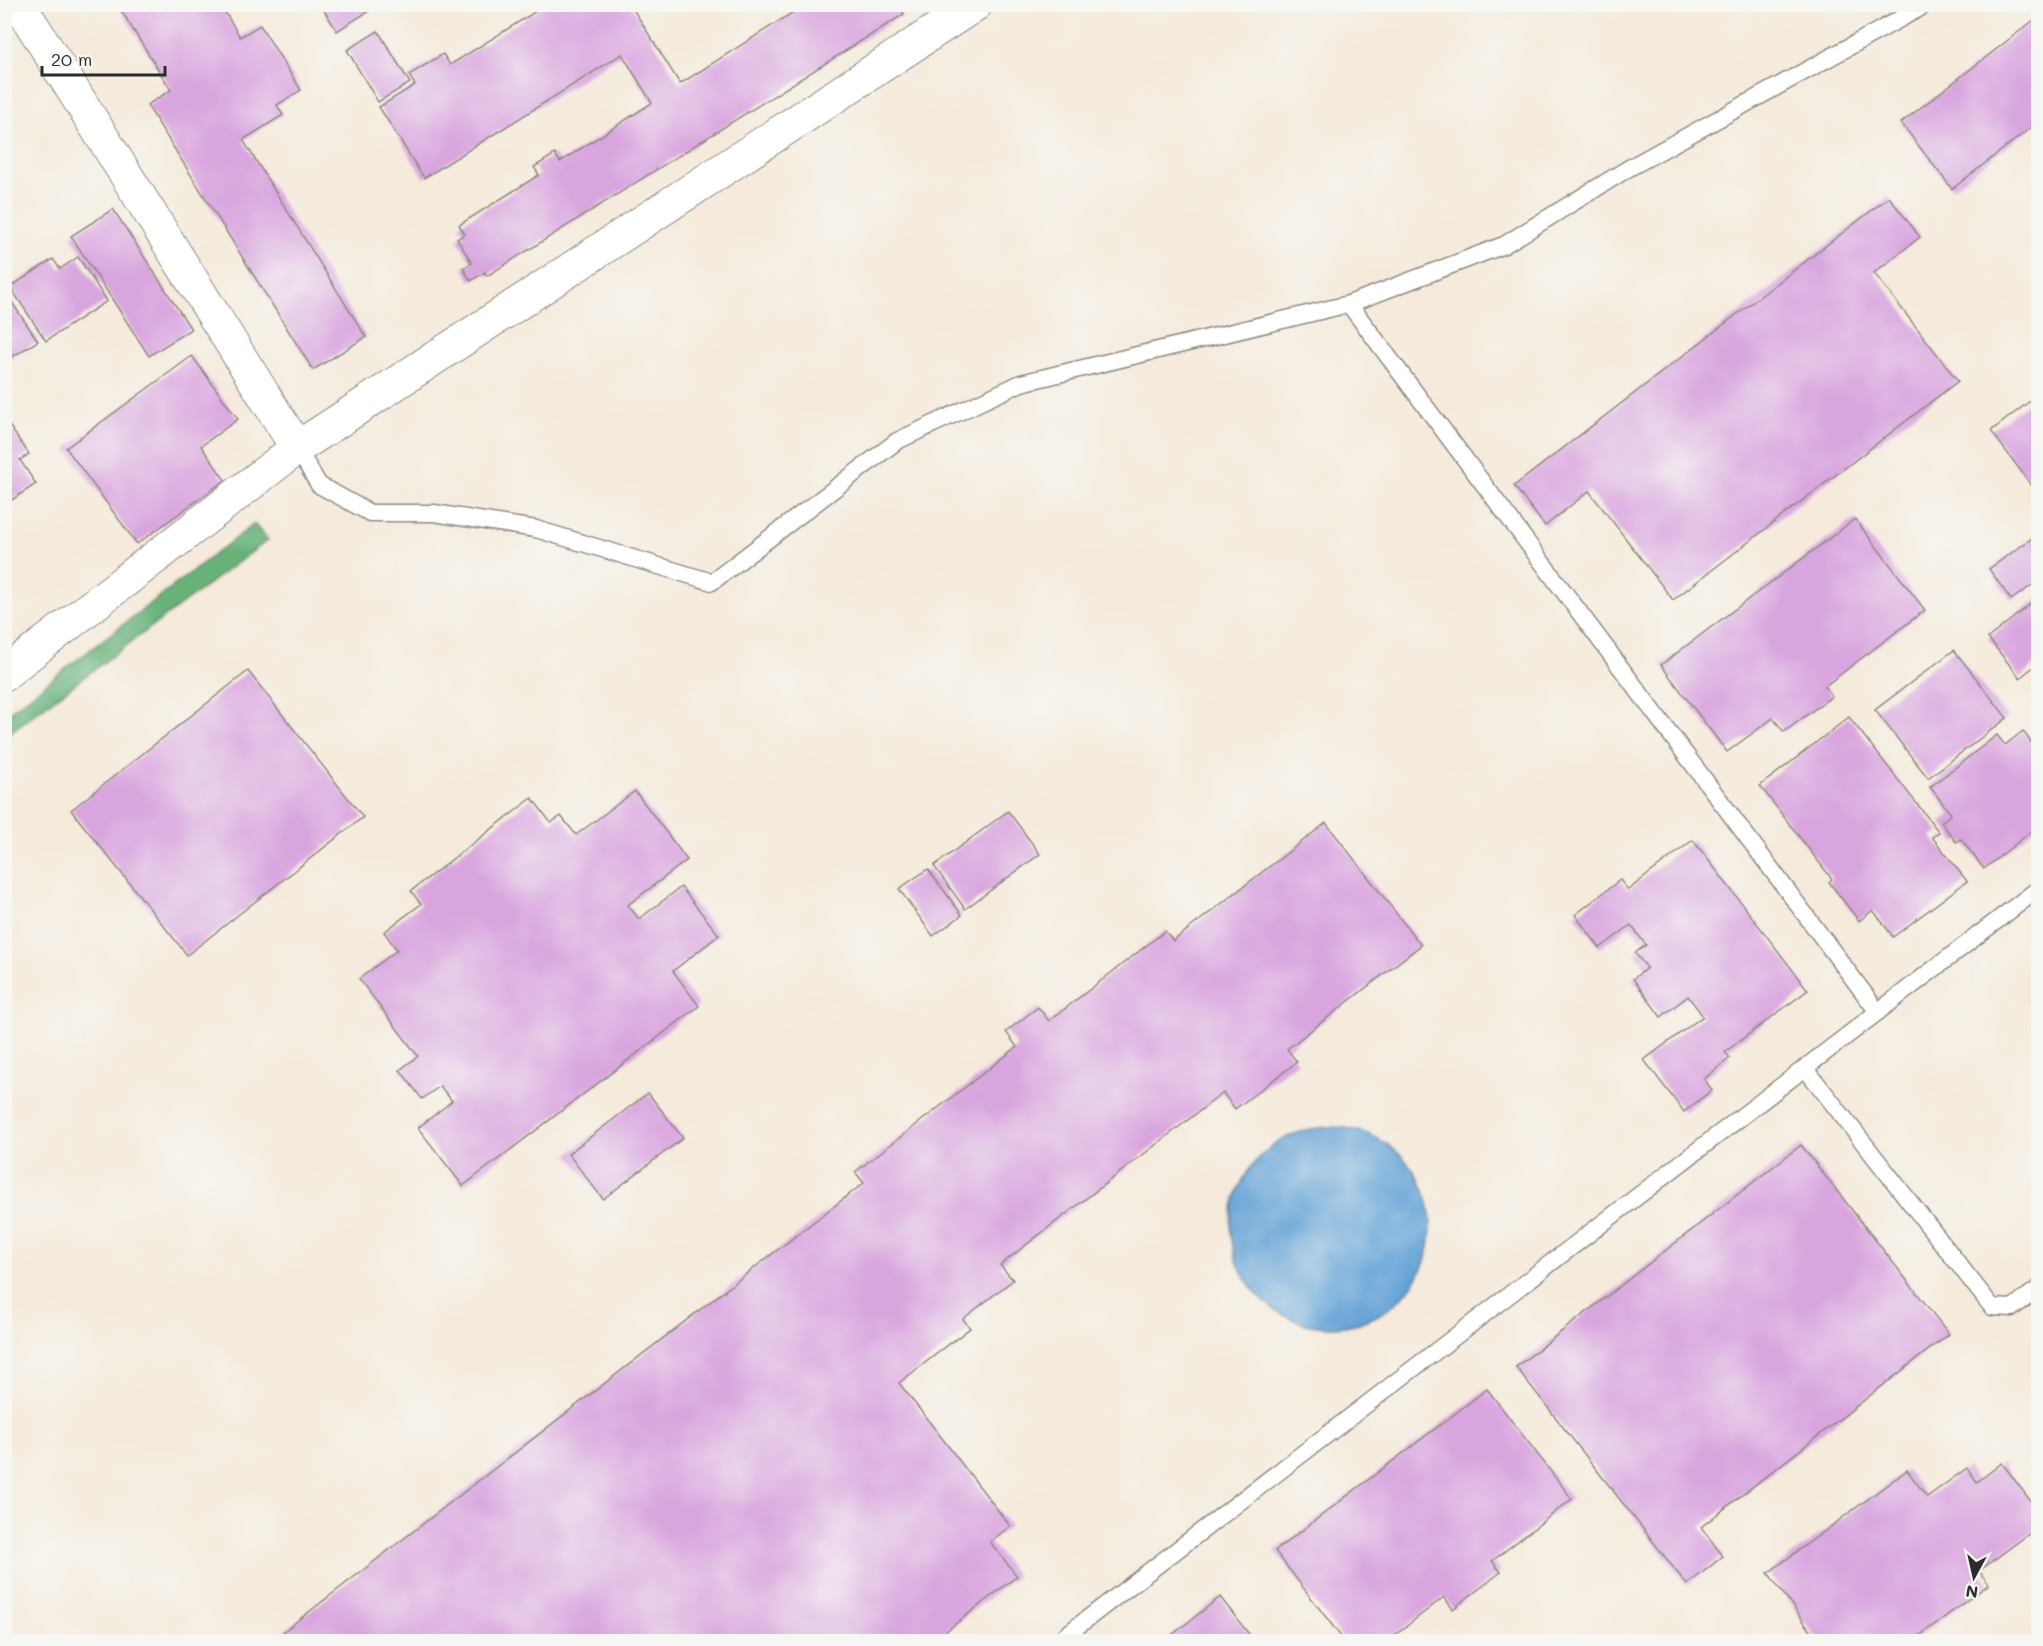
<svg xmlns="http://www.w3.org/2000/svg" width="2043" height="1646" viewBox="0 0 2043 1646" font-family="Mali,sans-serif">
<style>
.forest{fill:#68b27a;stroke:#4a6e52;stroke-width:1.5}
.water{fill:#64a3d7;stroke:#486781;stroke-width:1.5}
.building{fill:#d9a5df}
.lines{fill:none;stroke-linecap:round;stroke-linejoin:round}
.service-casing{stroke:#908a83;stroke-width:19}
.minor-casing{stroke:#908a83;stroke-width:35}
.tertiary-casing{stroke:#908a83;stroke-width:35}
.service{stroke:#fff;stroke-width:16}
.minor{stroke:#fff;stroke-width:33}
.tertiary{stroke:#fff;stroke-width:33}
</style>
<rect width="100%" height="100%" fill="#f6f6f2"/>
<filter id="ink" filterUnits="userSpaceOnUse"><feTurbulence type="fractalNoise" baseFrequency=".0167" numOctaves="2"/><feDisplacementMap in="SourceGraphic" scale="12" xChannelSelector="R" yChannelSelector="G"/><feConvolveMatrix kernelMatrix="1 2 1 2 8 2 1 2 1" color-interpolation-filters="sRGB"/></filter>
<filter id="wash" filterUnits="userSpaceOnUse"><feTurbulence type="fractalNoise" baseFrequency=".008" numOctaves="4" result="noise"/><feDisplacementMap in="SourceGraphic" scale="24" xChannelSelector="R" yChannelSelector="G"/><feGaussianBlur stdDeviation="1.35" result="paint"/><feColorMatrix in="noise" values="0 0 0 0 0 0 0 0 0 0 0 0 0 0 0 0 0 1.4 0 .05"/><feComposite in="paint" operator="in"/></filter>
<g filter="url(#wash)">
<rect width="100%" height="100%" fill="#f5eadb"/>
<path class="forest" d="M254,524L268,540L5,736V715Z"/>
<circle class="water" cx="1331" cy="1227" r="100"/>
<g id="blocks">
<g class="building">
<path d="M117,4H220L240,37L260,25L301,90L277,105L283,115L243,140L366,337L313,370L147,105L171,90Z"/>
<path d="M320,4H380L337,31Z"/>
<path d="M539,4H630L680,84L806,4H898L904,14L487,276L485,272L471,281L463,268L472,263L457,239L465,234L459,225L539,175L534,167L555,154L560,162L652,103L622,54L424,178L379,107L415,85L409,75L443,54L450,65L541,8Z"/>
<path d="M2038,17V122L1952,189L1901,123Z"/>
<path d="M378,31L410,83L378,102L347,50Z"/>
<path d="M1889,197L1920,237L1874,273L1958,381L1673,600L1589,491L1545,526L1514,486Z"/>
<path d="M113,209L191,329L149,356L71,236Z"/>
<path d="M78,257L107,301L46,341L10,287L53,259L60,269Z"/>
<path d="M7,295L38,341L4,362V297Z"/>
<path d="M192,356L238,419L201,446L225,480L137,544L66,448Z"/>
<path d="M2030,401L2038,412V494L1991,431Z"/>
<path d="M8,424L29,454L20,460L36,484L4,505V426Z"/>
<path d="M1855,519L1925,610L1825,686L1832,696L1784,732L1773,718L1727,752L1661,665Z"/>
<path d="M2038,534V581L2011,600L1989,569Z"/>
<path d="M2038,598V663L2020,678L1988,638Z"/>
<path d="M1954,650L2007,718L1928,778L1875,710Z"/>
<path d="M248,671L363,817L187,955L71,810Z"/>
<path d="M1849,717L1939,832L1932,837L1967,881L1893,937L1873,910L1859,921L1829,882L1832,879L1760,786Z"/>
<path d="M2023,731L2035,748L2038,745V826L1984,869L1961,839L1956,842L1941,822L1951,814L1930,787L1997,735L2005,745Z"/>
<path d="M635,791L687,860L628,905L639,919L681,887L719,935L673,971L699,1006L463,1186L418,1128L452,1101L440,1086L422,1099L400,1070L418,1056L359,979L397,950L384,932L421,904L411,891L532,798L551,823L561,816L576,835Z"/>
<path d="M1008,811L1040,854L965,909L934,866Z"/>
<path d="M1326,823L1421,945L1287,1049L1297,1062L1235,1109L1223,1093L1000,1265L1013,1280L963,1319L970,1328L899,1383L1010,1526L990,1542L1017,1576L932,1642H270L864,1183L855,1172L1017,1047L1006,1032L1038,1007L1049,1021L1165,931L1173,941Z"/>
<path d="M1693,840L1808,990L1725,1052L1730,1058L1704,1079L1712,1090L1684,1112L1644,1060L1703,1016L1688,996L1661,1017L1633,979L1647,968L1635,953L1646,945L1631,925L1600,948L1575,915L1620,880L1628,890Z"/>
<path d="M928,869L962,915L933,936L899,889Z"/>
<path d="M648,1093L683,1138L603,1199L568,1154Z"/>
<path d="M1801,1145L1949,1334L1701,1527L1723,1556L1687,1585L1516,1367Z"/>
<path d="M1487,1389L1572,1499L1492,1561L1501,1572L1453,1609L1444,1597L1386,1642H1345L1275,1551Z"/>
<path d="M2002,1463L2038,1511V1527L1979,1571L1989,1584L1911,1642H1819L1768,1573L1907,1470L1927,1497L1967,1468L1977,1482Z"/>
<path d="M1220,1597L1255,1642H1163Z"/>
</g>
</g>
</g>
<g filter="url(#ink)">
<use href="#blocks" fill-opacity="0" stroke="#908a83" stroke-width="1.5"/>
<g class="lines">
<defs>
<g id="service">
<path d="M1349,304L1878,1012"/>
<path d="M297,448L319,485L370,513H434L536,529L712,582L897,441L1021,383L1349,304L1504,245L1629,168L1927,4"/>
<path d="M1805,1068L1992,1307L2012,1308L2038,1289"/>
<path d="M1057,1642L2038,889"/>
</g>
<path id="minor" d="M4,674L297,448"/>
<path id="tertiary" d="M19,4L297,448L976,4"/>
</defs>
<use href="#service" class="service-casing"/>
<use href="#minor" class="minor-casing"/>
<use href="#tertiary" class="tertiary-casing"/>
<use href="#service" class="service"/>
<use href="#minor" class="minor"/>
<use href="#tertiary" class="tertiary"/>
</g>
</g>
<rect width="2043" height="1646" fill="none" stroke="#f6f6f2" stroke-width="24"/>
<g transform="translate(1974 1577) rotate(188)" stroke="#f6f6f2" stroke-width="4.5" paint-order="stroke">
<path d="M0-4.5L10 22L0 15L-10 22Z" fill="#2b2b2b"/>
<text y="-9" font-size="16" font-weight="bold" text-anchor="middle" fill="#2b2b2b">N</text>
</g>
<path d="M42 66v9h123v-9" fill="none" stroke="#2b2b2b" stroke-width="3"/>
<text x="51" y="66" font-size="18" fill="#2b2b2b" stroke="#f6f6f2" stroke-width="4.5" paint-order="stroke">20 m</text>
</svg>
